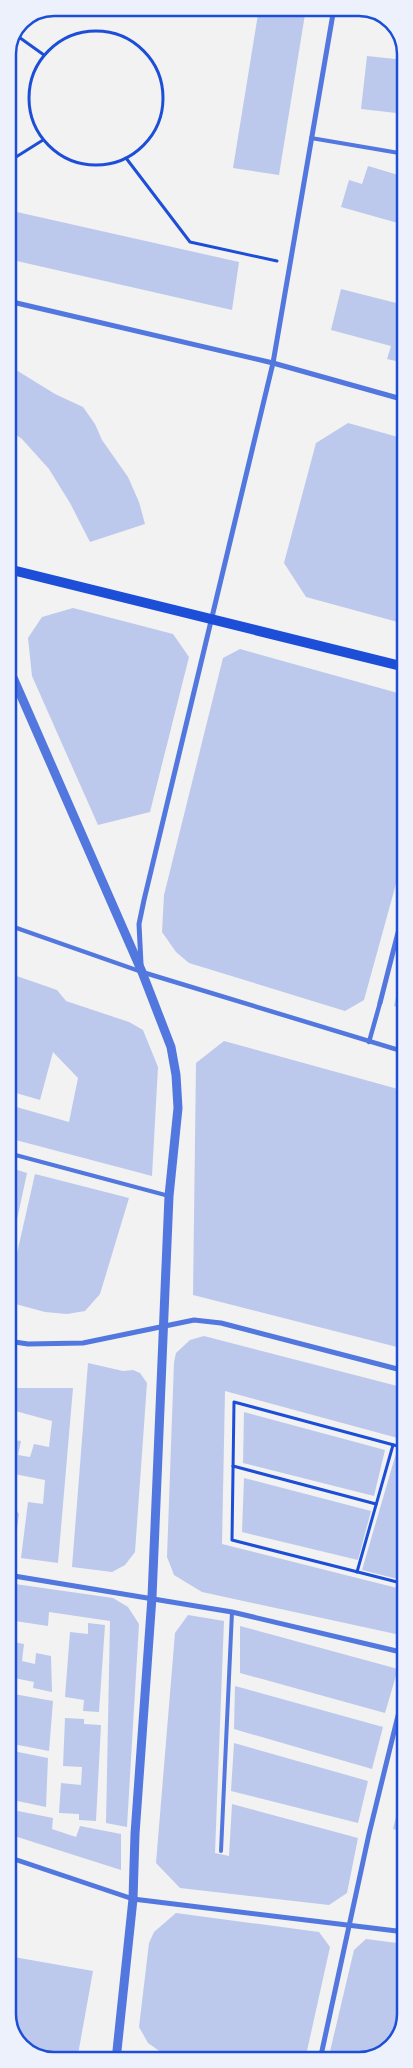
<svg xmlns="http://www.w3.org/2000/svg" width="413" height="2068" viewBox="0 0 413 2068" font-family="'PT Sans',sans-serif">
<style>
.building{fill:#bdc9ec;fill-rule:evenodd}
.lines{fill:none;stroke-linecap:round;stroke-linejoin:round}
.path{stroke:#1d4ed8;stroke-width:3}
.service{stroke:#5277de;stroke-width:4}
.pedestrian{stroke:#5277de;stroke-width:4.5}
.minor{stroke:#5277de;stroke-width:5}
.tertiary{stroke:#5277de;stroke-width:9}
.secondary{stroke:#1d4ed8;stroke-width:10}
.rim{fill:none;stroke:#1d4ed8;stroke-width:2.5}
</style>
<rect width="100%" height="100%" fill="#f2f2f2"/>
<g class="building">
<path d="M259,8H306L279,175L233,168Z"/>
<path d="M367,56L405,60V114L361,109Z"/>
<path d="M368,166L405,177V225L341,207L349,180L362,184Z"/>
<path d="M8,210L239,262L232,310L8,259Z"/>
<path d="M341,289L404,305L401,315L405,316V363L387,359L391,346L331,330Z"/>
<path d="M8,365L55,394L83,407L95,424L102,440L128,477L139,502L145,524L90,542L70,503L49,469L22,439L8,429Z"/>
<path d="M348,423L405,439V624L306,597L284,563L316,443Z"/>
<path d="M73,608L173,634L189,657L150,812L98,825L32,676L28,638L42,617Z"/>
<path d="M240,649L405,695V851L364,1000L345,1011L189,963L176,952L162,932L164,895L223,658Z"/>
<path d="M404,959H405V1009L394,1006Z"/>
<path d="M8,973L57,990L66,1001L129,1022L143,1030L158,1067L152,1176L8,1138ZM53,1052L78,1078L69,1122L13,1106L16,1093L40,1100Z"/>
<path d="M224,1041L405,1091V1349L193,1295L196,1063Z"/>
<path d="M8,1167L27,1173L9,1257H8Z"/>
<path d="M35,1174L129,1198L100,1294L85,1311L67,1314L45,1312L8,1302V1293Z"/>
<path d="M204,1336L405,1388V1440L225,1391L222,1544L405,1590V1636L202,1592L174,1575L167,1557L174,1362L176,1353L190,1340Z"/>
<path d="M88,1363L123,1371L133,1370L140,1373L147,1383L135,1552L125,1565L112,1572L72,1567Z"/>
<path d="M8,1388H73L58,1563L21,1558L28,1502L43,1504L45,1480L14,1474L8,1502V1439L21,1441L18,1455L30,1457L34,1444L49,1447L52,1421L8,1409Z"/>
<path d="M244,1412L385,1450L374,1496L243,1463Z"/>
<path d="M397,1450L405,1453V1581L362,1570Z"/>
<path d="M244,1478L371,1511L358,1560L242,1532Z"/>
<path d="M8,1507L15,1508L19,1514L17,1529L8,1528Z"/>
<path d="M8,1534L17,1536L14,1558L8,1557Z"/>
<path d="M8,1583L113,1598L128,1607L139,1624L127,1827L106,1823L110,1621L49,1612L48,1626L8,1620Z"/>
<path d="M188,1615L224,1621L215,1853L229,1856L232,1804L358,1838L347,1893L329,1905L180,1888L156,1863L175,1633Z"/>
<path d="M88,1623L105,1625L99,1712L83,1711L84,1700L65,1697L70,1632L88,1634Z"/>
<path d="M240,1626L398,1669L385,1713L240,1673Z"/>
<path d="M8,1641L24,1644L22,1661L35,1664L36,1653L51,1656L52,1692L33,1688L34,1682L14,1678L12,1685L8,1684Z"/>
<path d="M235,1686L383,1727L372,1769L234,1729Z"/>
<path d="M8,1693L53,1701L49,1751L8,1743Z"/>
<path d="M65,1718L84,1719V1724L101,1725L96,1821L79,1820V1814L59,1813L61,1783L81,1785L82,1767L63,1766Z"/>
<path d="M234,1743L368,1781L358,1823L231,1791Z"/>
<path d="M8,1750L48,1758L46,1807L8,1799Z"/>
<path d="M405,1779V1833L393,1829Z"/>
<path d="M8,1809L53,1818L52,1829L76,1837L80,1826L121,1834V1870L8,1834Z"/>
<path d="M176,1913L319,1932L330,1947L305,2060H192L165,2055L148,2043L139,2027L149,1943L154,1932Z"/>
<path d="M366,1939L405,1944V2014L394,2045L365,2060H328L354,1950Z"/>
<path d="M8,1956L93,1971L77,2060H48L21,2047L8,2020Z"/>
</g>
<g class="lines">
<g class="path">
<circle cx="96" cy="98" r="67"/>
<path d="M16,35L44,55"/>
<path d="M126,158L190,242L277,261"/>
<path d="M8,162L43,140"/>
<path d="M405,1448L234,1402L232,1540L405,1584"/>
<path d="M233,1466L376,1504"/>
<path d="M357,1572L393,1445"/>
</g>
<g class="service">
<path d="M311,138L405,154"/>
<path d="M8,1153L169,1196"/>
<path d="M221,1851L232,1612"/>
</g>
<g class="pedestrian">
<path d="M8,925L142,972L405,1052"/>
<path d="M369,1042L380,1003"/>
</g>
<g class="minor">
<path d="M8,301L273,363L405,400"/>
<path d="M141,964L139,924L144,900L273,363L334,8"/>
<path d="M380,1003L405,905"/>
<path d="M8,1341L28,1344L83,1343L194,1320L221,1323L405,1371"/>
<path d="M8,1575L232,1612L405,1653"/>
<path d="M8,1857L133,1899L405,1932"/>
<path d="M320,2060L369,1834L405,1687"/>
</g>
<path class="tertiary" d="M8,666L142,972L171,1047L176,1075L178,1108L169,1196L152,1597L135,1834L133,1899L116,2060"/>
<path class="secondary" d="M8,569L405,667"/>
</g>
<path d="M0 0H413V2068H0ZM54 16H359A38 38 0 0 1 397 54V2014A38 38 0 0 1 359 2052H54A38 38 0 0 1 16 2014V54A38 38 0 0 1 54 16Z" fill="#edf1fc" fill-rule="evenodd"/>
<path class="rim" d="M54 16H359A38 38 0 0 1 397 54V2014A38 38 0 0 1 359 2052H54A38 38 0 0 1 16 2014V54A38 38 0 0 1 54 16Z"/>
</svg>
